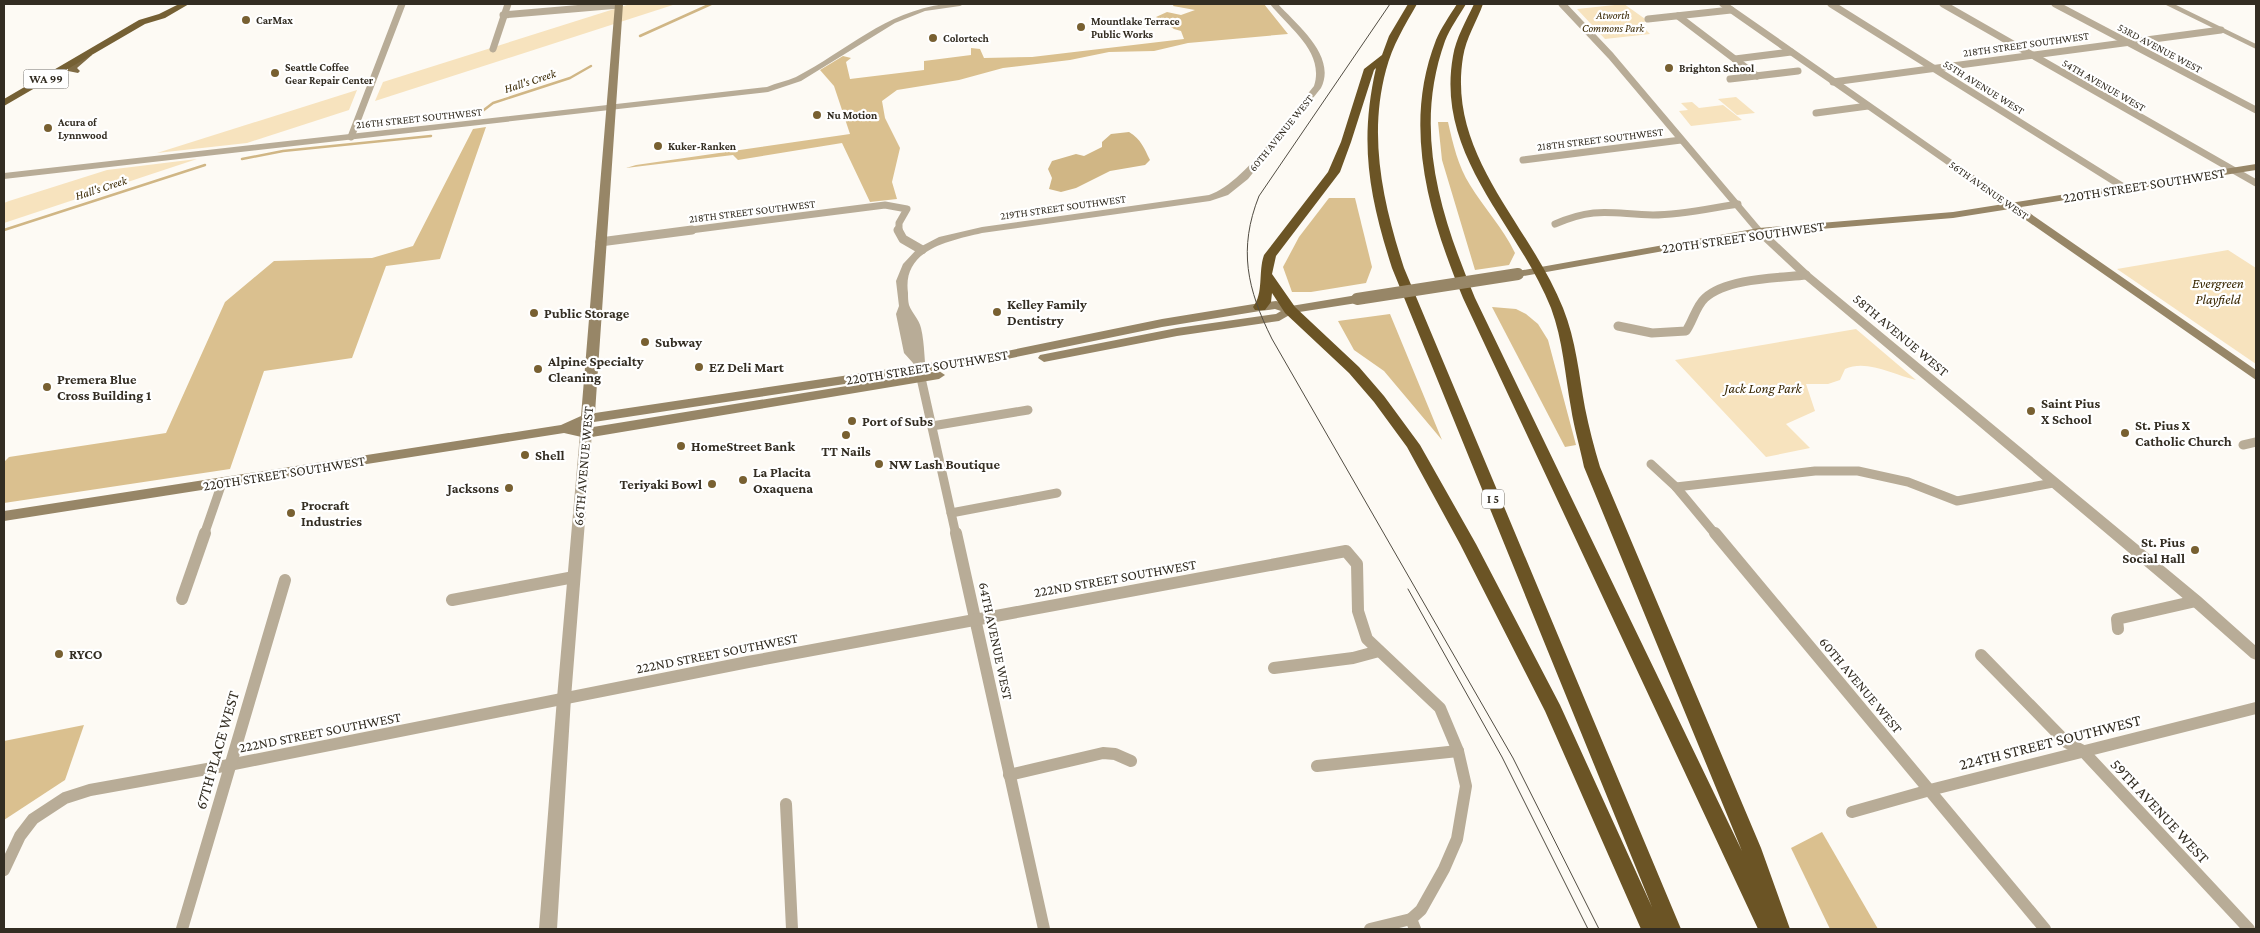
<svg xmlns="http://www.w3.org/2000/svg" width="2260" height="933" viewBox="0 0 2260 933" font-family="'Crimson Pro',serif">
<style>
.green{fill:#f7e3be}
.forest{fill:#dac08f}
.water{fill:#d0b685}
.lines{fill:none;stroke-linecap:round;stroke-linejoin:round}
.stream{stroke:#d0b685;stroke-width:2.5}
.minor-far2{stroke:#b8ac97;stroke-width:7}
.minor-far1{stroke:#b8ac97;stroke-width:9}
.minor{stroke:#b8ac97;stroke-width:12}
.tertiary{fill:#b8ac97;fill-rule:evenodd}
.secondary{fill:#978667;fill-rule:evenodd}
.primary{fill:#7f6b44;fill-rule:evenodd}
.trunk{fill:#756034;fill-rule:evenodd}
.motorway{fill:#6b5425;fill-rule:evenodd}
.tram{stroke:#514c42;stroke-width:1}
.secondary-bridge{stroke:#978667;stroke-width:12}
.poi-dot{fill:#786031;stroke:#fff;stroke-width:2}
.labels{text-anchor:middle;dominant-baseline:central;stroke-width:4.5;stroke-linejoin:round;paint-order:stroke}
.far-park-label{font-size:11px;font-style:italic;fill:#382600;stroke:#fff}
.far-poi-label{font-size:11px;font-weight:bold;fill:#332d22;stroke:#fff;text-anchor:start}
.far-street-label{font-size:11px;fill:#332d22;stroke:#fff}
.shield{fill:#fff;stroke:#706c64;stroke-width:1}
.shield-label{font-size:12px;font-weight:bold;fill:#332d22}
.far-water-label{font-size:12px;font-style:italic;fill:#392700;stroke:#fff}
.street-label{font-size:14px;fill:#332d22;stroke:#fff}
.park-label{font-size:14px;font-style:italic;fill:#382600;stroke:#fff}
.poi-label{font-size:14px;font-weight:bold;fill:#332d22;stroke:#fff;text-anchor:start}
.near-street-label{font-size:16px;fill:#332d22;stroke:#fff}
</style>
<rect width="100%" height="100%" fill="#fdfaf4"/>
<g class="green">
<path d="M630,4H676L375,101L383,82Z"/>
<path d="M1624,4L1648,21L1639,23L1650,34L1605,39L1577,9Z"/>
<path d="M357,90L349,110L247,143L157,153Z"/>
<path d="M1736,97L1755,113L1737,115L1718,99Z"/>
<path d="M1692,102L1699,108L1723,105L1742,120L1691,126L1679,111L1688,110L1681,103Z"/>
<path d="M197,159L4,223V203L9,201L107,170Z"/>
<path d="M2228,250L2256,268V364L2117,269Z"/>
<path d="M1856,329L1916,380C1894,375 1867,359 1845,369L1840,380L1828,384H1806L1815,411L1786,424L1810,448L1766,457L1675,360Z"/>
</g>
<g class="forest">
<path d="M1174,4H1264L1288,34L1188,43L1154,51L1109,52L1070,60L1003,68L959,80L897,90L882,101L885,118L900,148L892,182L897,199L870,202L842,143L738,160L733,155L626,168L636,165L850,134L834,86L820,70L843,56L851,58L846,62L850,79L924,70V61L971,55V48L980,49L984,58L1032,57L1184,39L1181,31L1174,29L1156,17L1167,12L1181,15L1195,10L1173,6Z"/>
<path d="M1438,122H1448C1453,144 1458,166 1470,185C1484,208 1503,228 1515,253L1509,265L1475,270L1442,160Z"/>
<path d="M486,127L440,259L386,266L352,358L264,371L230,469L4,503V462L9,457L166,433L225,302L274,261L372,258L413,246L473,129Z"/>
<path d="M1329,198H1355L1372,267L1366,283L1311,292H1292L1283,267L1299,237Z"/>
<path d="M1492,307L1516,309L1526,314L1538,324L1548,340L1576,445L1565,447Z"/>
<path d="M1390,314L1442,440L1384,371L1354,350L1338,321Z"/>
<path d="M84,725L65,780L4,820V741Z"/>
<path d="M1822,832L1878,929H1830L1791,848Z"/>
</g>
<path class="water" d="M1129,132C1141,139 1144,148 1150,160L1145,165L1110,171L1076,188L1061,192L1049,189L1052,178L1048,169L1052,161L1076,154L1084,156L1102,147V142L1111,134Z"/>
<g class="lines">
<g class="stream">
<path d="M640,36L711,4"/>
<path d="M476,116L493,103L570,78L591,66"/>
<path d="M242,159L283,151L431,136"/>
<path d="M4,230L205,165"/>
</g>
<g class="minor-far2">
<path d="M1562,4L1611,56L1759,231"/>
<path d="M1723,4L2012,206"/>
<path d="M1831,4L2125,188"/>
<path d="M1943,4L2256,183"/>
<path d="M2055,4L2256,110"/>
<path d="M503,15L619,5"/>
<path d="M1678,16L1757,76"/>
<path d="M1648,19L1731,10"/>
<path d="M493,49L508,4"/>
<path d="M1735,59L1791,52"/>
<path d="M1730,79L1798,71"/>
<path d="M1833,82L2221,30"/>
<path d="M1816,113L1868,106"/>
<path d="M351,137L402,4"/>
<path d="M1523,160L1681,140"/>
<path d="M1555,224C1596,206 1612,214 1653,215C1681,215 1711,208 1738,204"/>
<path d="M683,231L885,205L907,209L899,223V231"/>
</g>
<g class="minor-far1">
<path d="M898,230L903,239L922,250"/>
<path d="M600,242L692,230"/>
<path d="M1618,326L1652,333L1686,331C1693,321 1696,306 1705,298C1727,278 1778,278 1806,275"/>
<path d="M921,378L956,535"/>
<path d="M932,426L1028,410"/>
<path d="M2243,445L2256,442"/>
<path d="M1651,464L1676,487L1716,535"/>
<path d="M1676,487L1815,471H1858L1908,482L1957,501L2053,483"/>
<path d="M951,513L1057,493"/>
<path d="M204,535L222,483"/>
</g>
<g class="minor">
<path d="M956,533L1044,929"/>
<path d="M1715,533L2045,929"/>
<path d="M182,599L205,533"/>
<path d="M452,600L574,577"/>
<path d="M2118,629L2117,619L2196,601"/>
<path d="M1981,655L2066,742L2083,751L2249,929"/>
<path d="M1274,668L1353,658L1379,651"/>
<path d="M1317,766L1458,751"/>
<path d="M1009,775L1103,753L1115,754L1131,761"/>
<path d="M786,804L792,929"/>
<path d="M1852,812L1930,790L2256,708"/>
<path d="M4,870L20,836L33,819L65,798L90,790L229,765L748,662L1346,551L1357,564L1358,611L1367,639L1440,708L1458,751L1466,786L1457,839L1444,869L1421,910L1411,919L1415,929"/>
<path d="M182,929L285,580"/>
<path d="M1370,929L1411,919"/>
</g>
<g class="tertiary">
<path d="M945,4H964L960,6L925,11L895,23L801,81L768,92L4,179V173L767,87C776,83 787,81 796,77C848,50 884,12 945,4Z"/>
<path d="M1270,4H1278C1297,25 1337,56 1321,88L1248,179L1228,195L1210,201L982,233C949,241 902,249 908,293C908,297 908,301 909,305C912,313 919,319 921,328C925,345 924,362 927,378L921,382L917,381L913,363L904,353L896,314L899,306L896,281L903,264L918,248L939,237L982,227L1209,195C1245,183 1288,117 1314,86C1325,52 1289,28 1270,4Z"/>
<path d="M2164,4H2174L2256,44V49Z"/>
<path d="M1759,228L1763,229L1810,273L2201,597L2256,646V660L2251,658L2191,605L1802,277L1755,233V229Z"/>
<path d="M586,429L592,433L571,698L557,929H539L557,698L580,433Z"/>
</g>
<g class="secondary">
<path d="M615,4H623L595,413L997,353L1162,319L1260,303L1276,301L1291,306L1357,295L1363,299L1357,303L1293,313L1279,321L1177,336L1044,362L1038,358L1040,355L1177,328L1276,314L1281,311L1275,309L1260,311L1162,327L997,361L594,422L593,427L939,371L945,375L939,379L586,438L564,433L4,521V511L561,425L581,416Z"/>
<path d="M2256,164V170L2021,207L2256,370V380L2010,209L1953,218L1759,234L1518,277L1512,274L1518,271L1759,228L1953,212Z"/>
</g>
<path class="primary" d="M87,52L92,55L77,68L80,71L78,73L68,71V67Z"/>
<path class="trunk" d="M179,4H189L165,18L145,24L4,106V99L139,20L159,14Z"/>
<g class="motorway">
<path d="M1408,4H1417C1405,25 1392,46 1386,70C1368,137 1383,203 1404,268L1681,929H1641L1545,711L1460,544L1407,447L1374,402L1349,373L1285,313L1272,293L1271,302L1265,310H1255L1253,307C1264,293 1258,272 1264,255L1328,172L1341,142L1364,69L1382,55L1389,36ZM1376,68C1359,143 1369,196 1392,268L1652,907L1560,705L1476,544L1420,445L1384,396L1359,367L1295,307L1272,274L1276,256L1340,172L1351,142L1374,70Z"/>
<path d="M1457,4H1466C1459,16 1450,28 1445,41C1413,130 1440,214 1475,298L1742,851L1584,467C1580,447 1574,428 1571,408C1565,375 1563,340 1551,308C1517,223 1435,156 1453,56C1456,38 1466,21 1474,4H1483C1477,21 1466,38 1463,57C1447,156 1529,223 1563,308C1576,340 1579,375 1585,408C1589,428 1594,447 1600,467L1761,848L1790,929H1758L1463,298C1429,216 1402,127 1436,40C1441,28 1450,15 1457,4Z"/>
</g>
<g class="tram">
<path d="M1390,4L1259,196C1238,249 1247,289 1272,339L1513,758L1599,929"/>
<path d="M1408,589L1502,757L1588,929"/>
</g>
<path class="secondary-bridge" d="M1357,299L1518,274"/>
</g>
<g class="poi-dot">
<circle cx="246" cy="20" r="5"/>
<circle cx="1081" cy="27" r="5"/>
<circle cx="933" cy="38" r="5"/>
<circle cx="1669" cy="68" r="5"/>
<circle cx="275" cy="73" r="5"/>
<circle cx="817" cy="115" r="5"/>
<circle cx="48" cy="128" r="5"/>
<circle cx="658" cy="146" r="5"/>
<circle cx="997" cy="312" r="5"/>
<circle cx="534" cy="313" r="5"/>
<circle cx="645" cy="342" r="5"/>
<circle cx="699" cy="367" r="5"/>
<circle cx="538" cy="369" r="5"/>
<circle cx="47" cy="387" r="5"/>
<circle cx="2031" cy="411" r="5"/>
<circle cx="852" cy="421" r="5"/>
<circle cx="2125" cy="433" r="5"/>
<circle cx="846" cy="435" r="5"/>
<circle cx="681" cy="446" r="5"/>
<circle cx="525" cy="455" r="5"/>
<circle cx="879" cy="464" r="5"/>
<circle cx="743" cy="480" r="5"/>
<circle cx="712" cy="484" r="5"/>
<circle cx="509" cy="488" r="5"/>
<circle cx="291" cy="513" r="5"/>
<circle cx="2195" cy="550" r="5"/>
<circle cx="59" cy="654" r="5"/>
</g>
<g class="labels">
<g class="far-park-label">
<text x="1613" y="15">Atworth<tspan x="1613" dy="13">Commons Park</tspan></text>
</g>
<g class="far-poi-label">
<text x="256" y="20">CarMax</text>
<text x="1091" y="21">Mountlake Terrace<tspan x="1091" dy="13">Public Works</tspan></text>
<text x="943" y="38">Colortech</text>
<text x="285" y="67">Seattle Coffee<tspan x="285" dy="13">Gear Repair Center</tspan></text>
<text x="1679" y="68">Brighton School</text>
<text x="827" y="115">Nu Motion</text>
<text x="58" y="122">Acura of<tspan x="58" dy="13">Lynnwood</tspan></text>
<text x="668" y="146">Kuker-Ranken</text>
</g>
<g class="far-street-label">
<text transform="translate(2026 44) rotate(-8)">218TH STREET SOUTHWEST</text>
<text transform="translate(2160 48) rotate(28)">53RD AVENUE WEST</text>
<text transform="translate(2104 85) rotate(30)">54TH AVENUE WEST</text>
<text transform="translate(1984 87) rotate(32)">55TH AVENUE WEST</text>
<text transform="translate(419 118) rotate(-6)">216TH STREET SOUTHWEST</text>
<text transform="translate(1281 133) rotate(-51)">60TH AVENUE WEST</text>
<text transform="translate(1600 139) rotate(-7)">218TH STREET SOUTHWEST</text>
<text transform="translate(1989 190) rotate(35)">56TH AVENUE WEST</text>
<text transform="translate(1063 207) rotate(-8)">219TH STREET SOUTHWEST</text>
<text transform="translate(752 211) rotate(-7)">218TH STREET SOUTHWEST</text>
</g>
<g class="shield">
<rect x="23.5" y="69.5" width="45" height="19" rx="4"/>
<rect x="1482" y="489.5" width="22" height="19" rx="4"/>
</g>
<g class="shield-label">
<text x="46" y="79">WA 99</text>
<text x="1493" y="499">I 5</text>
</g>
<g class="far-water-label">
<text transform="translate(530 81) rotate(-18)">Hall's Creek</text>
<text transform="translate(101 188) rotate(-18)">Hall's Creek</text>
</g>
<g class="street-label">
<text transform="translate(2144 185) rotate(-9)">220TH STREET SOUTHWEST</text>
<text transform="translate(1743 237) rotate(-8)">220TH STREET SOUTHWEST</text>
<text transform="translate(1901 335) rotate(40)">58TH AVENUE WEST</text>
<text transform="translate(927 367) rotate(-9)">220TH STREET SOUTHWEST</text>
<text transform="translate(583 466) rotate(-85)">66TH AVENUE WEST</text>
<text transform="translate(284 473) rotate(-9)">220TH STREET SOUTHWEST</text>
<text transform="translate(1115 578) rotate(-10)">222ND STREET SOUTHWEST</text>
<text transform="translate(996 641) rotate(78)">64TH AVENUE WEST</text>
<text transform="translate(717 653) rotate(-11)">222ND STREET SOUTHWEST</text>
<text transform="translate(1861 685) rotate(50)">60TH AVENUE WEST</text>
<text transform="translate(320 732) rotate(-11)">222ND STREET SOUTHWEST</text>
</g>
<g class="park-label">
<text x="2218" y="283">Evergreen<tspan x="2218" dy="16">Playfield</tspan></text>
<text x="1763" y="388">Jack Long Park</text>
</g>
<g class="poi-label">
<text x="1007" y="304">Kelley Family<tspan x="1007" dy="16">Dentistry</tspan></text>
<text x="544" y="313">Public Storage</text>
<text x="655" y="342">Subway</text>
<text x="548" y="361">Alpine Specialty<tspan x="548" dy="16">Cleaning</tspan></text>
<text x="709" y="367">EZ Deli Mart</text>
<text x="57" y="379">Premera Blue<tspan x="57" dy="16">Cross Building 1</tspan></text>
<text x="2041" y="403">Saint Pius<tspan x="2041" dy="16">X School</tspan></text>
<text x="862" y="421">Port of Subs</text>
<text x="2135" y="425">St. Pius X<tspan x="2135" dy="16">Catholic Church</tspan></text>
<text x="691" y="446">HomeStreet Bank</text>
<text x="846" y="451" text-anchor="middle">TT Nails</text>
<text x="535" y="455">Shell</text>
<text x="889" y="464">NW Lash Boutique</text>
<text x="753" y="472">La Placita<tspan x="753" dy="16">Oxaquena</tspan></text>
<text x="702" y="484" text-anchor="end">Teriyaki Bowl</text>
<text x="499" y="488" text-anchor="end">Jacksons</text>
<text x="301" y="505">Procraft<tspan x="301" dy="16">Industries</tspan></text>
<text x="2185" y="542" text-anchor="end">St. Pius<tspan x="2185" dy="16">Social Hall</tspan></text>
<text x="69" y="654">RYCO</text>
</g>
<g class="near-street-label">
<text transform="translate(2050 742) rotate(-14)">224TH STREET SOUTHWEST</text>
<text transform="translate(217 750) rotate(-74)">67TH PLACE WEST</text>
<text transform="translate(2160 811) rotate(47)">59TH AVENUE WEST</text>
</g>
</g>
<rect width="2260" height="933" fill="none" stroke="#332d22" stroke-width="10"/>
</svg>
